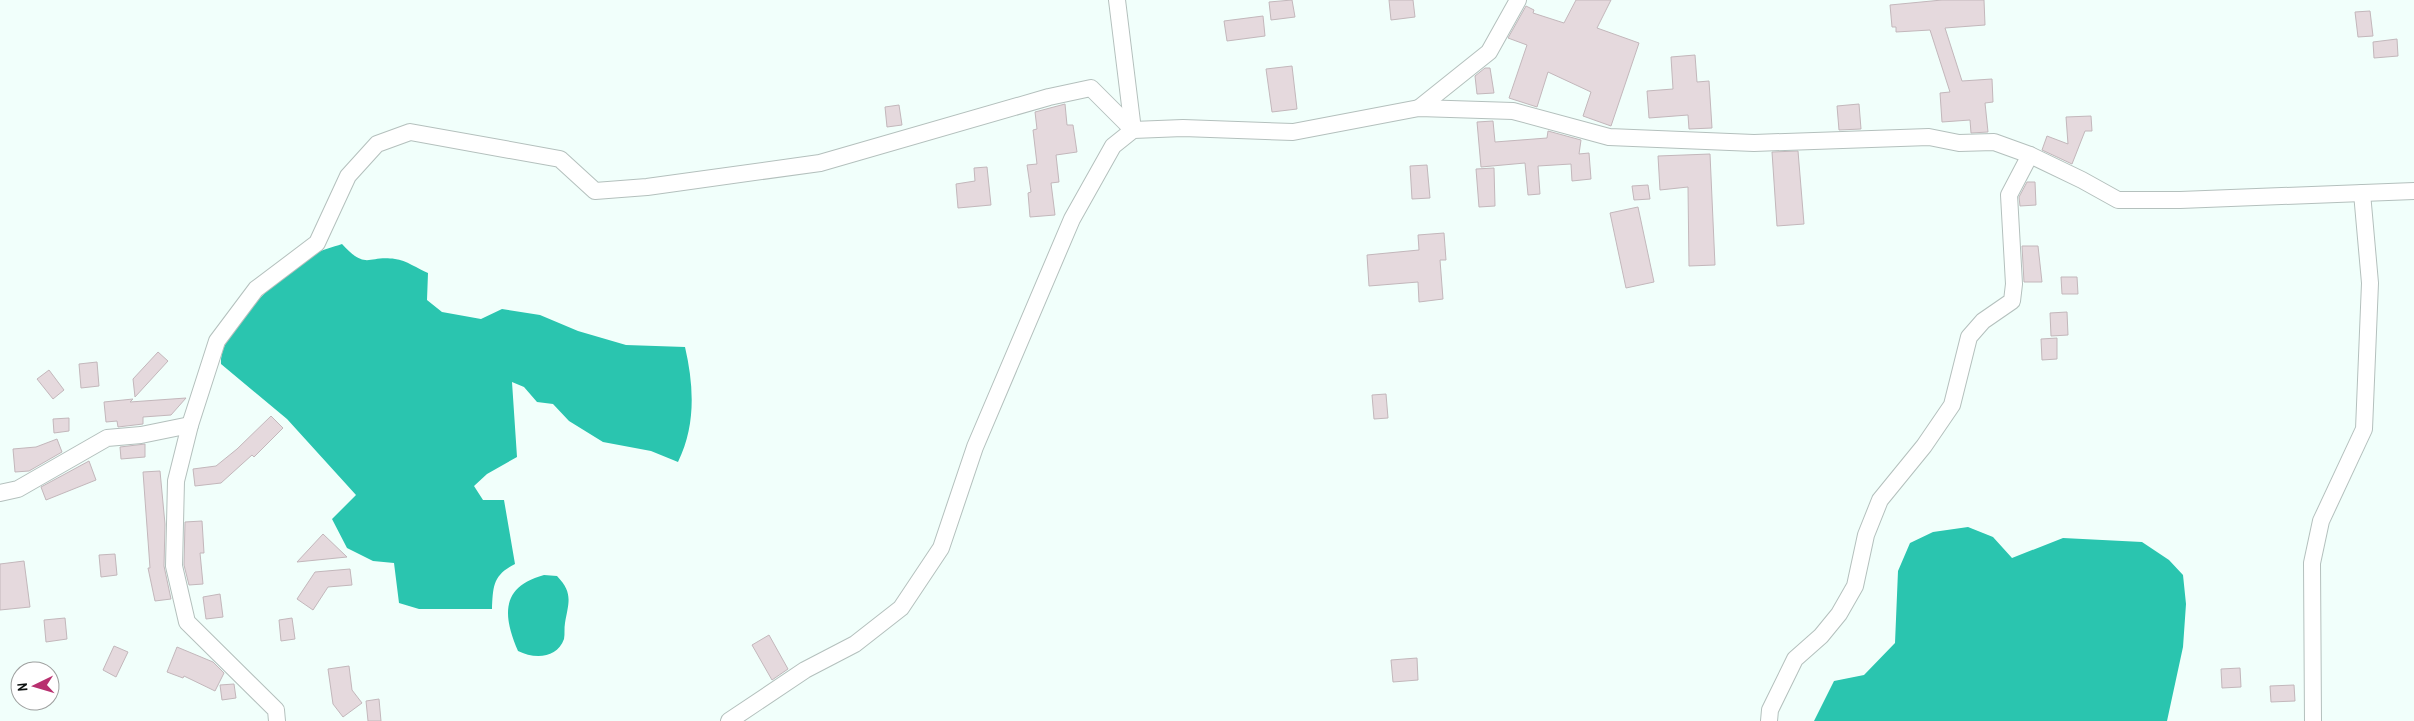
<svg xmlns="http://www.w3.org/2000/svg" width="2414" height="721" viewBox="0 0 2414 721" font-family="'Archivo Narrow',sans-serif">
<style>
.water{fill:#2ac5af}
.building{fill:#e5d9dd;stroke:#c3b7bb}
.lines{fill:none;stroke-linecap:round;stroke-linejoin:round}
.minor-casing{stroke:#b4c0bd;stroke-width:18}
.minor{stroke:#fff;stroke-width:16}
</style>
<rect width="100%" height="100%" fill="#f1fffb"/>
<g class="water">
<path d="M342,244C367,271 367,255 395,259C406,260 418,269 428,273L427,300L442,312L481,319L502,309L540,315L578,331L626,345L685,347C694,386 696,425 678,462L651,451L603,442L569,421L553,404L537,402L524,387L512,382L517,457L487,474L474,486L483,500H504L515,564C493,575 493,586 492,609H419L399,603L394,563L373,561L347,548L332,519L356,495L287,419L221,364C219,328 284,273 313,255C321,250 333,247 342,244Z"/>
<path d="M1968,527L1993,537L2012,558L2063,538L2142,542L2169,560L2183,575L2186,604L2183,647L2167,721H1814L1834,681L1864,675L1895,643L1898,571L1910,543L1933,532Z"/>
<path d="M544,575L557,576C573,593 569,601 565,623C564,628 565,634 564,639C557,659 534,659 518,651C503,616 500,587 544,575Z"/>
</g>
<g class="building">
<path d="M1292,0L1295,17L1271,20L1269,2Z"/>
<path d="M1389,0H1413L1415,17L1391,20Z"/>
<path d="M1576,0H1611L1597,28L1639,43L1611,126L1583,116L1591,92L1548,72L1537,107L1509,98L1527,45L1508,38L1526,6L1534,10L1533,13L1564,23Z"/>
<path d="M1942,0H1984L1985,25L1945,28L1962,81L1992,79L1993,102L1985,103L1988,132L1971,133L1970,120L1942,122L1940,93L1950,92L1930,30L1896,32V27H1892L1890,5Z"/>
<path d="M2370,11L2373,36L2358,37L2355,12Z"/>
<path d="M1263,16L1265,36L1227,41L1224,21Z"/>
<path d="M2397,39L2398,56L2374,58L2373,42Z"/>
<path d="M1695,55L1697,82L1709,81L1712,128L1689,129L1688,115L1649,118L1647,91L1673,89L1671,57Z"/>
<path d="M1292,66L1297,109L1272,112L1266,69Z"/>
<path d="M1485,68H1490L1494,93L1477,94L1475,76Z"/>
<path d="M1065,104L1067,125H1073L1077,152L1056,155L1059,182L1051,183L1055,215L1030,217L1028,193L1031,192L1027,165L1037,164L1033,130L1037,129L1035,112Z"/>
<path d="M1859,104L1861,129L1839,130L1837,106Z"/>
<path d="M899,105L902,125L887,127L885,107Z"/>
<path d="M2091,116L2092,131H2085L2072,164L2042,150L2047,136L2068,144L2066,117Z"/>
<path d="M1493,121L1495,142L1547,138L1548,131L1581,140L1579,154L1589,153L1591,179L1572,181L1571,164L1538,166L1540,194L1528,195L1525,163L1481,167L1477,122Z"/>
<path d="M1798,151L1804,224L1777,226L1772,152Z"/>
<path d="M1710,154L1715,265L1689,266L1688,187L1660,190L1658,156Z"/>
<path d="M1427,165L1430,198L1412,199L1410,166Z"/>
<path d="M987,167L991,205L958,208L956,184L975,181L974,168Z"/>
<path d="M1494,168L1495,206L1479,207L1476,169Z"/>
<path d="M2027,182H2035L2036,205L2020,206L2019,197Z"/>
<path d="M1648,185L1650,199L1634,200L1632,186Z"/>
<path d="M1638,207L1654,282L1626,288L1610,213Z"/>
<path d="M1444,233L1446,260H1440L1443,299L1419,302L1418,282L1369,286L1367,255L1419,250L1418,235Z"/>
<path d="M2022,246H2038L2042,282H2024Z"/>
<path d="M2061,277H2077L2078,294H2062Z"/>
<path d="M2067,312L2068,335L2051,336L2050,313Z"/>
<path d="M2057,338V359L2042,360L2041,339Z"/>
<path d="M158,352L168,361L135,397L133,379Z"/>
<path d="M97,362L99,386L81,388L79,364Z"/>
<path d="M49,370L64,390L53,399L37,379Z"/>
<path d="M1386,394L1388,418L1374,419L1372,395Z"/>
<path d="M186,398L171,415L143,417V424L118,427L117,421L106,422L104,402L133,399L130,402Z"/>
<path d="M271,416L283,428L254,457L252,455L221,483L195,486L193,469L216,466L237,449Z"/>
<path d="M69,418V431L54,433L53,419Z"/>
<path d="M57,439L62,452L29,471L15,472L13,449L36,447Z"/>
<path d="M145,444V457L121,459L120,447Z"/>
<path d="M89,461L96,480L46,500L41,487Z"/>
<path d="M160,471L165,524L164,566L171,599L155,601L148,568H150L149,554L143,472Z"/>
<path d="M202,521L204,553H200L203,584L189,585L184,565L185,522Z"/>
<path d="M323,534L347,557L297,562Z"/>
<path d="M115,554L117,575L101,577L99,555Z"/>
<path d="M24,561L30,607L0,610V564Z"/>
<path d="M350,569L352,585L328,587L313,610L297,599L315,572Z"/>
<path d="M220,594L223,617L206,619L203,597Z"/>
<path d="M65,618L67,639L46,642L44,620Z"/>
<path d="M292,618L295,639L281,641L279,620Z"/>
<path d="M769,635L788,669L772,680L752,645Z"/>
<path d="M114,646L128,652L116,677L103,670Z"/>
<path d="M177,647L213,662L224,673L215,691L184,676L183,678L167,672Z"/>
<path d="M1417,658L1418,680L1393,682L1391,660Z"/>
<path d="M349,666L352,690L362,703L343,717L333,704L328,669Z"/>
<path d="M2240,668L2241,687L2222,688L2221,669Z"/>
<path d="M234,684L236,698L222,700L220,685Z"/>
<path d="M2294,685L2295,701L2271,702L2270,686Z"/>
<path d="M379,699L381,721H368L366,701Z"/>
</g>
<g class="lines">
<defs>
<g id="minor">
<path d="M1117,0L1133,130"/>
<path d="M1419,108L1489,52L1518,0"/>
<path d="M0,493L18,489L107,438L141,435L190,425"/>
<path d="M277,721L276,710L187,622L174,566L176,481L190,425L217,341L256,289L317,243L348,176L377,144L410,132L560,159L595,191L647,187L820,163L1049,97L1091,88L1133,130"/>
<path d="M729,721L805,670L855,644L901,608L941,548L975,447L1072,219L1113,146L1133,130L1183,128L1293,132L1419,108L1513,111L1609,137L1754,143L1929,137L1959,143L1994,142L2030,155L2082,180L2118,200H2180L2414,191"/>
<path d="M1769,721L1770,710L1795,659L1821,636L1839,614L1855,586L1866,535L1880,500L1924,446L1952,405L1969,337L1983,321L2012,301L2014,284L2009,195L2030,155"/>
<path d="M2313,721L2312,563L2321,521L2364,429L2370,283L2362,193"/>
</g>
</defs>
<use href="#minor" class="minor-casing"/>
<use href="#minor" class="minor"/>
</g>
<g transform="translate(35 686) rotate(265)"><circle r="24" fill="#ffffff" stroke="#9ea09f"/>
<path d="M0-4L9 19L0 12L-9 19Z" fill="#b8306f"/>
<text y="-8" font-size="14" font-weight="bold" text-anchor="middle" fill="#0d1110">N</text>
</g>
</svg>
